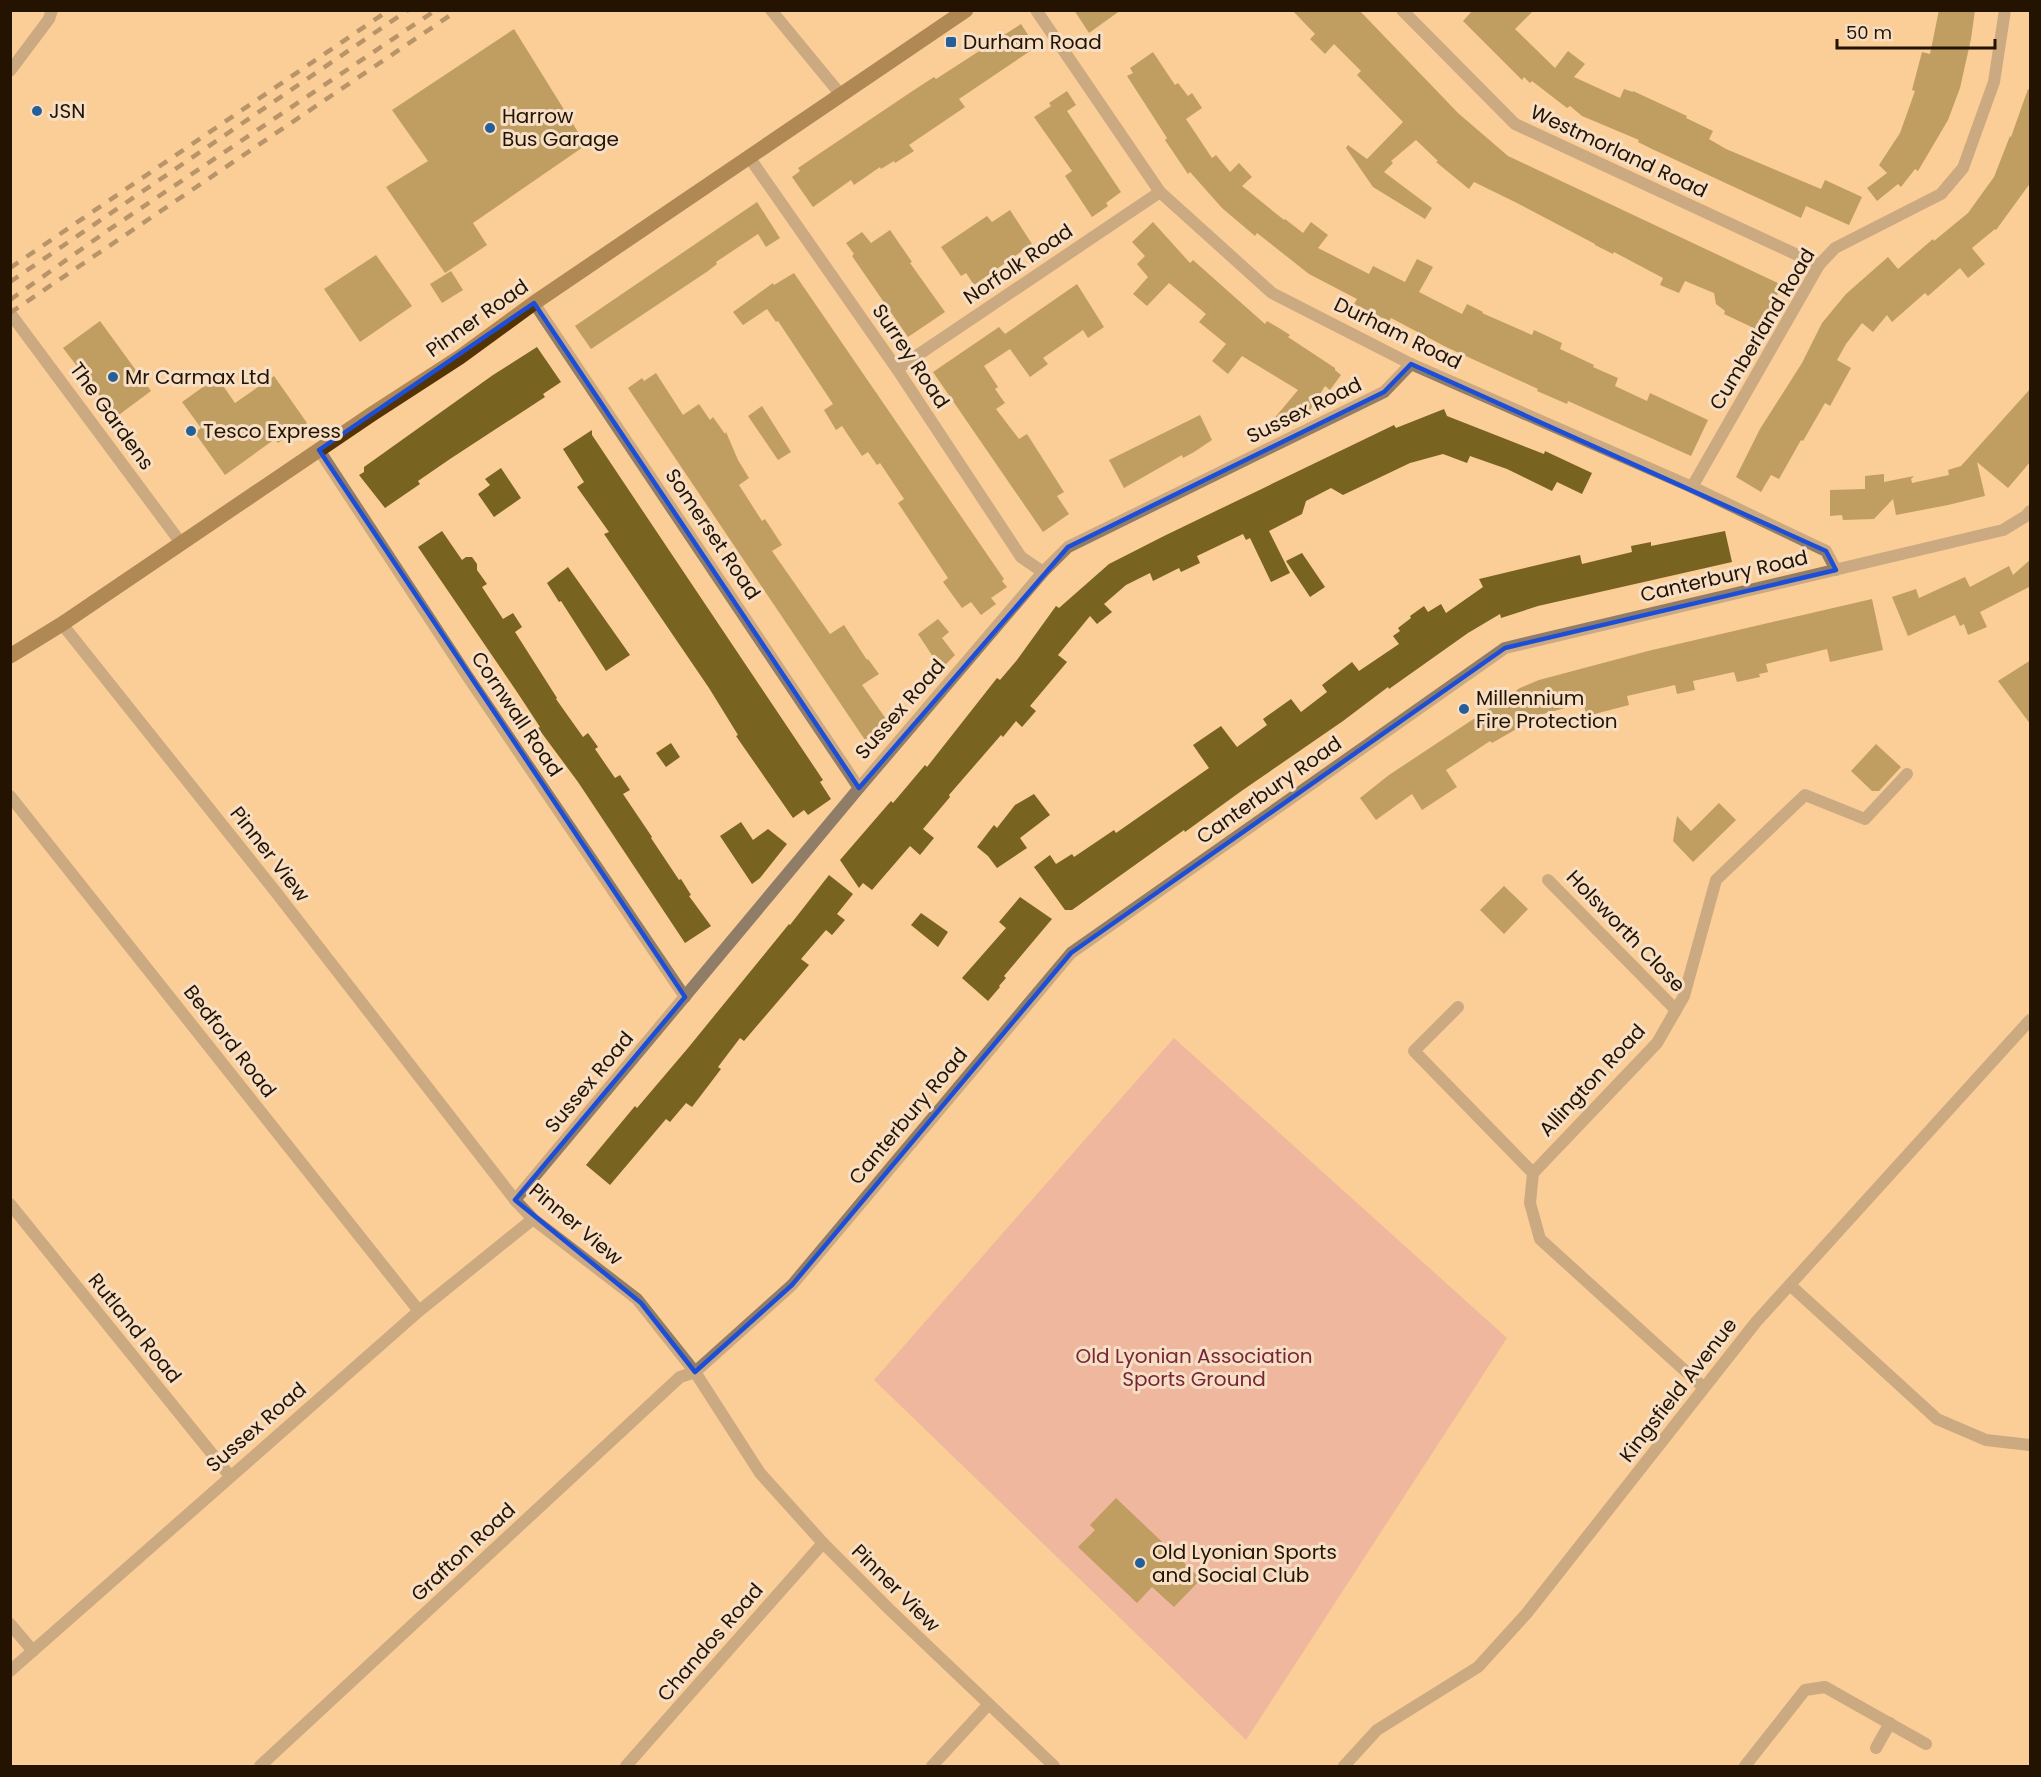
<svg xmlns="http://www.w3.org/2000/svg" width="2041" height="1777" viewBox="0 0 2041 1777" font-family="Poppins,sans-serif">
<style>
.green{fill:#e19ba4}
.building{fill:#786321}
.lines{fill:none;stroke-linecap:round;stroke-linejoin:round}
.minor{stroke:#907d67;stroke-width:12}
.tertiary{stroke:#907d67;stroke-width:12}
.primary{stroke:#543404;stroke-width:15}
.rail{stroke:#694f31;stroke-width:4.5;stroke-dasharray:10 10;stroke-linecap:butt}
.marked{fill:none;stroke:#1d4ed8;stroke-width:4.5;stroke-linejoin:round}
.poi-dot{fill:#265f97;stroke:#f6dfc5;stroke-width:2}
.labels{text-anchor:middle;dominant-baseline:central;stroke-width:6;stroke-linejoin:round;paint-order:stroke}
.poi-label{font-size:20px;fill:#231300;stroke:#f6dfc5;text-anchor:start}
.street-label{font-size:20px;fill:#231300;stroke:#f6dfc5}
.park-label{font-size:20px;fill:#792538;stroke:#f6dfc5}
</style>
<rect width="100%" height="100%" fill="#fbcd97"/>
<path class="green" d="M1174,1038L1507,1338L1246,1740L874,1380Z"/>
<g class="building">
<path d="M1074,10H1121L1089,33Z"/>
<path d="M1292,10H1359L1458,113L1508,156L1782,285L1760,331L1724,314L1725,311L1716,304L1714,293L1685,281L1679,293L1660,285L1663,278L1614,252L1613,254L1595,245V244L1517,203L1474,182L1469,189L1436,162L1438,161L1416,140L1391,161L1393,163L1384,172L1432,208L1425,219L1373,187L1346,148L1348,145L1367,159L1403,122L1357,75L1361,71L1334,44L1325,54L1310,39L1315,34Z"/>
<path d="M1473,10H1534L1515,29L1555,68L1568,51L1585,64L1574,77L1620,98L1624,89L1633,92V91L1687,116L1686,118L1713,131L1709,139L1726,149L1821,189L1825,180L1862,197L1849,225L1806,206L1801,218L1652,149L1638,142L1639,140L1582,116L1570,106L1567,108L1532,81L1530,83L1524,77L1522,80L1463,21Z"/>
<path d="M1939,10H1975L1971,39L1960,88L1948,120L1918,171L1915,169L1901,187L1898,184L1877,201L1867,188L1887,173L1879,165L1900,133L1915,91L1912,90L1922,52L1930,54Z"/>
<path d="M1021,24L1036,47L959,99L965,107L909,145L914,151L895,163L894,161L881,169L880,167L854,185L851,180L813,207L792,177L800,171L798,168L914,90L934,77L936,79Z"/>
<path d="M514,29L586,145L473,223L487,245L445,273L386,187L428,161L392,110Z"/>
<path d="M1153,52L1175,85L1178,83L1188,96L1192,93L1202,108L1186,119L1212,158L1216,155L1230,172L1239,163L1252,177L1242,186L1284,220L1285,219L1303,233L1311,222L1328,235L1318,248L1369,274L1373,266L1405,282L1417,259L1433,267L1419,292L1462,314L1467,304L1483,312L1482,313L1532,335L1534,330L1562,343L1560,349L1594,365L1593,367L1618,378L1615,386L1647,401L1650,393L1708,420L1691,456L1568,401L1567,404L1537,391L1538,389L1446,347L1391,318L1389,321L1372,313L1354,304L1357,299L1309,274L1257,233L1255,236L1222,208L1190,172L1188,174L1165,140L1167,138L1127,76L1133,73L1130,68Z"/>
<path d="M2028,89L2031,90V182L1996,230L1995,229L1972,248L1985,264L1968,278L1960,268L1928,296L1925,293L1892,322L1887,315L1873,332L1862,323L1846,344L1837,360L1851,368L1830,406L1825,403L1803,441L1801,440L1779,479L1771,475L1761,492L1736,477L1760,429L1802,363L1822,323L1846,294L1888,257L1898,269L1933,239L1934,241L1968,213L1994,177L2010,136L2011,137Z"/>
<path d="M1067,91L1076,105L1067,111L1121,192L1106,203L1108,206L1092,217L1065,176L1072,171L1034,117L1051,106L1049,103Z"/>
<path d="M757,202L780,238L766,247L758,234L716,262L717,264L708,271L591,349L575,326Z"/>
<path d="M1010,210L1032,244L974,285L966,273L961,276L941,247L987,216L992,222Z"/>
<path d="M1153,222L1190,263L1193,260L1265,324L1267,321L1279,328L1290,335L1288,337L1335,368V370L1341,375L1330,390L1325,386L1310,410L1262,433L1298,390L1242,356L1228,374L1212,361L1226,344L1199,322L1206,314L1169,283L1147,306L1133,294L1148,277L1137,264L1145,256L1132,242Z"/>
<path d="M890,230L912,262L910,263L945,312L908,337L852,256L854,254L846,243L862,232L871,243Z"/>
<path d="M376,255L412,306L360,342L324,289Z"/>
<path d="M451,271L463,290L442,303L430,284Z"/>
<path d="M794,273L1004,579L1002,581L1007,587L991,598L996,604L981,615L971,602L962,608L943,582L948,578L898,503L904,499L880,463L877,465L868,452L862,456L842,426L836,430L824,410L833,404L778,321L776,322L767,309L743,325L733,312L773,283L774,285Z"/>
<path d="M1077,284L1104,327L1088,338L1083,330L1043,358L1048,364L1030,377L1010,349L984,366L998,387L995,389L1005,403L996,409L1019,439L1027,434L1064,492L1057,496L1069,514L1043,532L933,372L999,327L1005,334Z"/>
<path d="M100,321L151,391L116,417L63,348Z"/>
<path d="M537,347L561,382L543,394L545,397L450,459L418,481L420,484L385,508L359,475L364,472V467L493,375Z"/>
<path d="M656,373L683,415L699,404L710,420L713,417L725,434L726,432L738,460L749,478L739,485L762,521L765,519L782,545L772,551L830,634L844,625L867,660L868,659L879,674L862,685L891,726L867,743L628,388L642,378L644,381Z"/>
<path d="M274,376L307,423L278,443L275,439L225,475L195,433L201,428L182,402L217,377L235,403Z"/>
<path d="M2031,388V461L2008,488L1977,462L1985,496L1948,505L1896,515L1893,499L1874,519L1843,520L1842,515L1830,516V490L1865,489V476L1884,474V482L1914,476L1911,479L1912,483L1949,475L1948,470L1961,466Z"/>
<path d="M762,406L791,452L778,460L748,416Z"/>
<path d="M1444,409L1447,416L1544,454L1545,451L1592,473L1582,494L1557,482L1552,491L1507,469L1470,456L1467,463L1443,454L1410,463L1343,495L1331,488L1306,501L1302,514L1269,531L1290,573L1271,582L1250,538L1246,540L1243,534L1197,556L1200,563L1181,572L1179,568L1153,581L1150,573L1126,585L1104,604L1112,612L1097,624L1090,616L1058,655L1067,662L1030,706L1036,711L1022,727L1016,721L1003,737L1001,735L949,795L950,797L923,829L934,838L920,855L910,846L872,890L863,883L859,888L840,860L891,801L893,803L925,765L927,767L997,678L1000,680L1017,660L1056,606L1059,608L1109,564L1164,536L1394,425L1396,428Z"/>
<path d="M1200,415L1212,440L1194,452L1183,458L1182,455L1124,488L1109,460Z"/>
<path d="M592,430V435L620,477L823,780L820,782L831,799L808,815L804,810L793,818L736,736L738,735L709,688L604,534L609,532L577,487L584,482L563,449Z"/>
<path d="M501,468L521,498L494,517L478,494L490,485L485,479Z"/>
<path d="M442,531L462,560L466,557H472L477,564V570L487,584L482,587L503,619L513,613L522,627L515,632L557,698L556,699L583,737L588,733L598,747L595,749L615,778L620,775L630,790L623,794L652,837L651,838L679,880L681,879L691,895L689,896L711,926L685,943L578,782L538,728L540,727L517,692L418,547Z"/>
<path d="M1725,531L1732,562L1538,606L1501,618L1500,614L1468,633L1389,689L1388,687L1343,721L1240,792L1185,832L1184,830L1072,910H1065L1034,867L1050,855L1056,864L1072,854L1074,857L1114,830L1116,833L1209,768L1193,745L1221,726L1237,747L1267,725L1263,719L1291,699L1301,712L1327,692L1322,685L1352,662L1359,671L1399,644L1393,636L1400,631L1398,628L1411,618L1410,616L1424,606L1428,612L1441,604L1446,613L1483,587L1479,579L1529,567L1580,555L1582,564L1632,552L1631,546L1651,542V546Z"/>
<path d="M1302,553L1325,587L1310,597L1286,561Z"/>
<path d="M2031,559V586L1980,612L1987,627L1968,635L1964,624L1960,626L1955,615L1908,636L1892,597L1916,589L1919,598L1965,577L1970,587L2009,566L2013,575Z"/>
<path d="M568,567L630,655L606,671L561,601L559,602L547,583Z"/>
<path d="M1872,599L1883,650L1830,662L1827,649L1766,664L1768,672L1759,674L1760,677L1737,682L1734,672L1693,681L1695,690L1677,694L1675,685L1627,696L1629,705L1587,716L1583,703L1543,714L1545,721L1529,727L1527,723L1492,743L1490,741L1469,755L1446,770L1457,787L1422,810L1412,794L1376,820L1360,798L1389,775L1469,722L1520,688L1539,680L1648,651Z"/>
<path d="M938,619L949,632L942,638L955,655L941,669L918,634Z"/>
<path d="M2031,660V725L1998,681Z"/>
<path d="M671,743L680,757L666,767L656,753Z"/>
<path d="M1876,744L1901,767L1879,791H1872L1851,771Z"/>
<path d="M1034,794L1050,815L1020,838L1027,848L997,868L988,856L977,847L994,825L997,828L1015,805Z"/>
<path d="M1719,803L1736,820L1693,862L1673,841L1677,816L1691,831Z"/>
<path d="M741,822L753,840L768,829L787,844L760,878L752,884L720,836Z"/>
<path d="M829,875L853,894L837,914L845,920L832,935L826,930L801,959L809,965L744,1041L740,1038L718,1067L721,1069L692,1107L686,1103L670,1122L666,1119L610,1185L586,1165L635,1106L637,1108L688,1048L789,924L790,925Z"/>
<path d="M1504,886L1528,909L1504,934L1480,910Z"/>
<path d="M1020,897L1052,919L1004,976L1006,978L999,986L1000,987L988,1001L962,978L1006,928L999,922Z"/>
<path d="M921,913L948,932L938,947L911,925Z"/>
<path d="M1116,1498L1201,1579L1174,1607L1152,1587L1137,1603L1078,1547L1095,1530L1090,1525Z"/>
</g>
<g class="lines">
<g class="minor">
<path d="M771,10L841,95"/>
<path d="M1036,10L1160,192L1272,293L1411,364L1692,487L1826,551L1836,570"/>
<path d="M1402,10L1515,124L1819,265"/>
<path d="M10,71L49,19L52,10"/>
<path d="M749,157L897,369L1021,557L1043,572"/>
<path d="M534,303L859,788"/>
<path d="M897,369L1160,192"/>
<path d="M319,450L468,677L685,997"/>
<path d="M1692,487L1819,265L1835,248L1941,194L1963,168L1994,82L2005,10"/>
<path d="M10,796L419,1311"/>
<path d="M1548,880L1676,1010"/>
<path d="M1458,1007L1414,1051L1533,1173"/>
<path d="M515,1200L859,788L1043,572L1068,547L1384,392L1411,364"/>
<path d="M10,1204L230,1476"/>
<path d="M1790,1285L1937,1419L1986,1440L2030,1445"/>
<path d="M1703,1387L1540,1239L1530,1203L1533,1173L1657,1043L1684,996L1716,880L1805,795L1865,819L1907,774"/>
<path d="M10,1624L33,1651"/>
<path d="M10,1671L419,1311L533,1219"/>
<path d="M1876,1748L1890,1723"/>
<path d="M260,1766L680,1377L695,1372L792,1285L1071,953L1505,648L2003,530L2026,516L2030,511"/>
<path d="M626,1766L823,1543"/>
<path d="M932,1766L988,1705"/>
<path d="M1344,1766L1377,1730L1478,1667L1527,1613L1756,1322L2030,1020"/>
<path d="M1745,1766L1805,1690L1825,1687L1926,1744"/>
</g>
<g class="tertiary">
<path d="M10,313L181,543"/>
<path d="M62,624L275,891L515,1200L533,1219L637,1299L695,1372L760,1473L823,1543L889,1609L1054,1766"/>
</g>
<path class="primary" d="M10,656L62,624L372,414L460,357L534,303L966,10"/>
<g class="rail">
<path d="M10,268L389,10"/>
<path d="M10,282L408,10"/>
<path d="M10,300L107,231L436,10"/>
<path d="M10,313L458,10"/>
</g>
</g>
<path d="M0 0H2041V1777H0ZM534,303L859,788L1068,547L1384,392L1411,364L1826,551L1836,570L1505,648L1071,953L792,1285L695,1372L641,1303L515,1200L685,997L319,450Z" fill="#fbcd97" fill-opacity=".55" fill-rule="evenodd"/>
<path class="marked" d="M534,303L859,788L1068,547L1384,392L1411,364L1826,551L1836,570L1505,648L1071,953L792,1285L695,1372L641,1303L515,1200L685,997L319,450Z"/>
<g class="poi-dot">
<rect x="945" y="36" width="12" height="12" rx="3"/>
<circle cx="37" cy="111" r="6"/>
<circle cx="490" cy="128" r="6"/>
<circle cx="113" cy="377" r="6"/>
<circle cx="191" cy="431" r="6"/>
<circle cx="1464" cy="709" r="6"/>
<circle cx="1140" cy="1563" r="6"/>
</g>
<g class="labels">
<g class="poi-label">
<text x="963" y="42">Durham Road</text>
<text x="49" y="111">JSN</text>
<text x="502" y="116">Harrow<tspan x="502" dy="23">Bus Garage</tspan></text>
<text x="125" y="377">Mr Carmax Ltd</text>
<text x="203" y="431">Tesco Express</text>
<text x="1476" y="698">Millennium<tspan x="1476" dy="23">Fire Protection</tspan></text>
<text x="1152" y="1552">Old Lyonian Sports<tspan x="1152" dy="23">and Social Club</tspan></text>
</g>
<g class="street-label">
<text transform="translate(1619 151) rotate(25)">Westmorland Road</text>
<text transform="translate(1018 264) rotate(-34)">Norfolk Road</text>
<text transform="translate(477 318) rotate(-35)">Pinner Road</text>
<text transform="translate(1762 329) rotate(-59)">Cumberland Road</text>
<text transform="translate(1398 333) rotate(26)">Durham Road</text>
<text transform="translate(911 356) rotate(56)">Surrey Road</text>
<text transform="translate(1304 410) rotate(-26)">Sussex Road</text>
<text transform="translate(112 416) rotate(54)">The Gardens</text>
<text transform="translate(713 534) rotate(56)">Somerset Road</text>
<text transform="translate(1724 576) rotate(-13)">Canterbury Road</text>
<text transform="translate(900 709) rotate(-49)">Sussex Road</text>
<text transform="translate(517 714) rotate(56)">Cornwall Road</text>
<text transform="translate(1269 790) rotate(-35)">Canterbury Road</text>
<text transform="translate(270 854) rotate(52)">Pinner View</text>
<text transform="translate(1626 931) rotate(46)">Holsworth Close</text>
<text transform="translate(230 1041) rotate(52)">Bedford Road</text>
<text transform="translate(1592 1080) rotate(-47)">Allington Road</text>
<text transform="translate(589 1082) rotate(-50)">Sussex Road</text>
<text transform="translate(908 1116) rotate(-50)">Canterbury Road</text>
<text transform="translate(576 1224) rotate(40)">Pinner View</text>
<text transform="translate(135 1328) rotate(51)">Rutland Road</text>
<text transform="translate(1678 1390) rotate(-52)">Kingsfield Avenue</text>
<text transform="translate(256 1427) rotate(-41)">Sussex Road</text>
<text transform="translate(463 1552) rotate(-43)">Grafton Road</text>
<text transform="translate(896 1588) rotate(45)">Pinner View</text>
<text transform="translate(710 1642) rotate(-49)">Chandos Road</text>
</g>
<g class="park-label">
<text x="1194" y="1356">Old Lyonian Association<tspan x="1194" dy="23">Sports Ground</tspan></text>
</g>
</g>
<rect width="2041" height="1777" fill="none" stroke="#231300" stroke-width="24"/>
<path d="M1837 39v9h158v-9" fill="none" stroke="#231300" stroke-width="3"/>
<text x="1846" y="39" font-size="18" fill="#231300" stroke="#f6dfc5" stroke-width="4.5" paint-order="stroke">50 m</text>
</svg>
